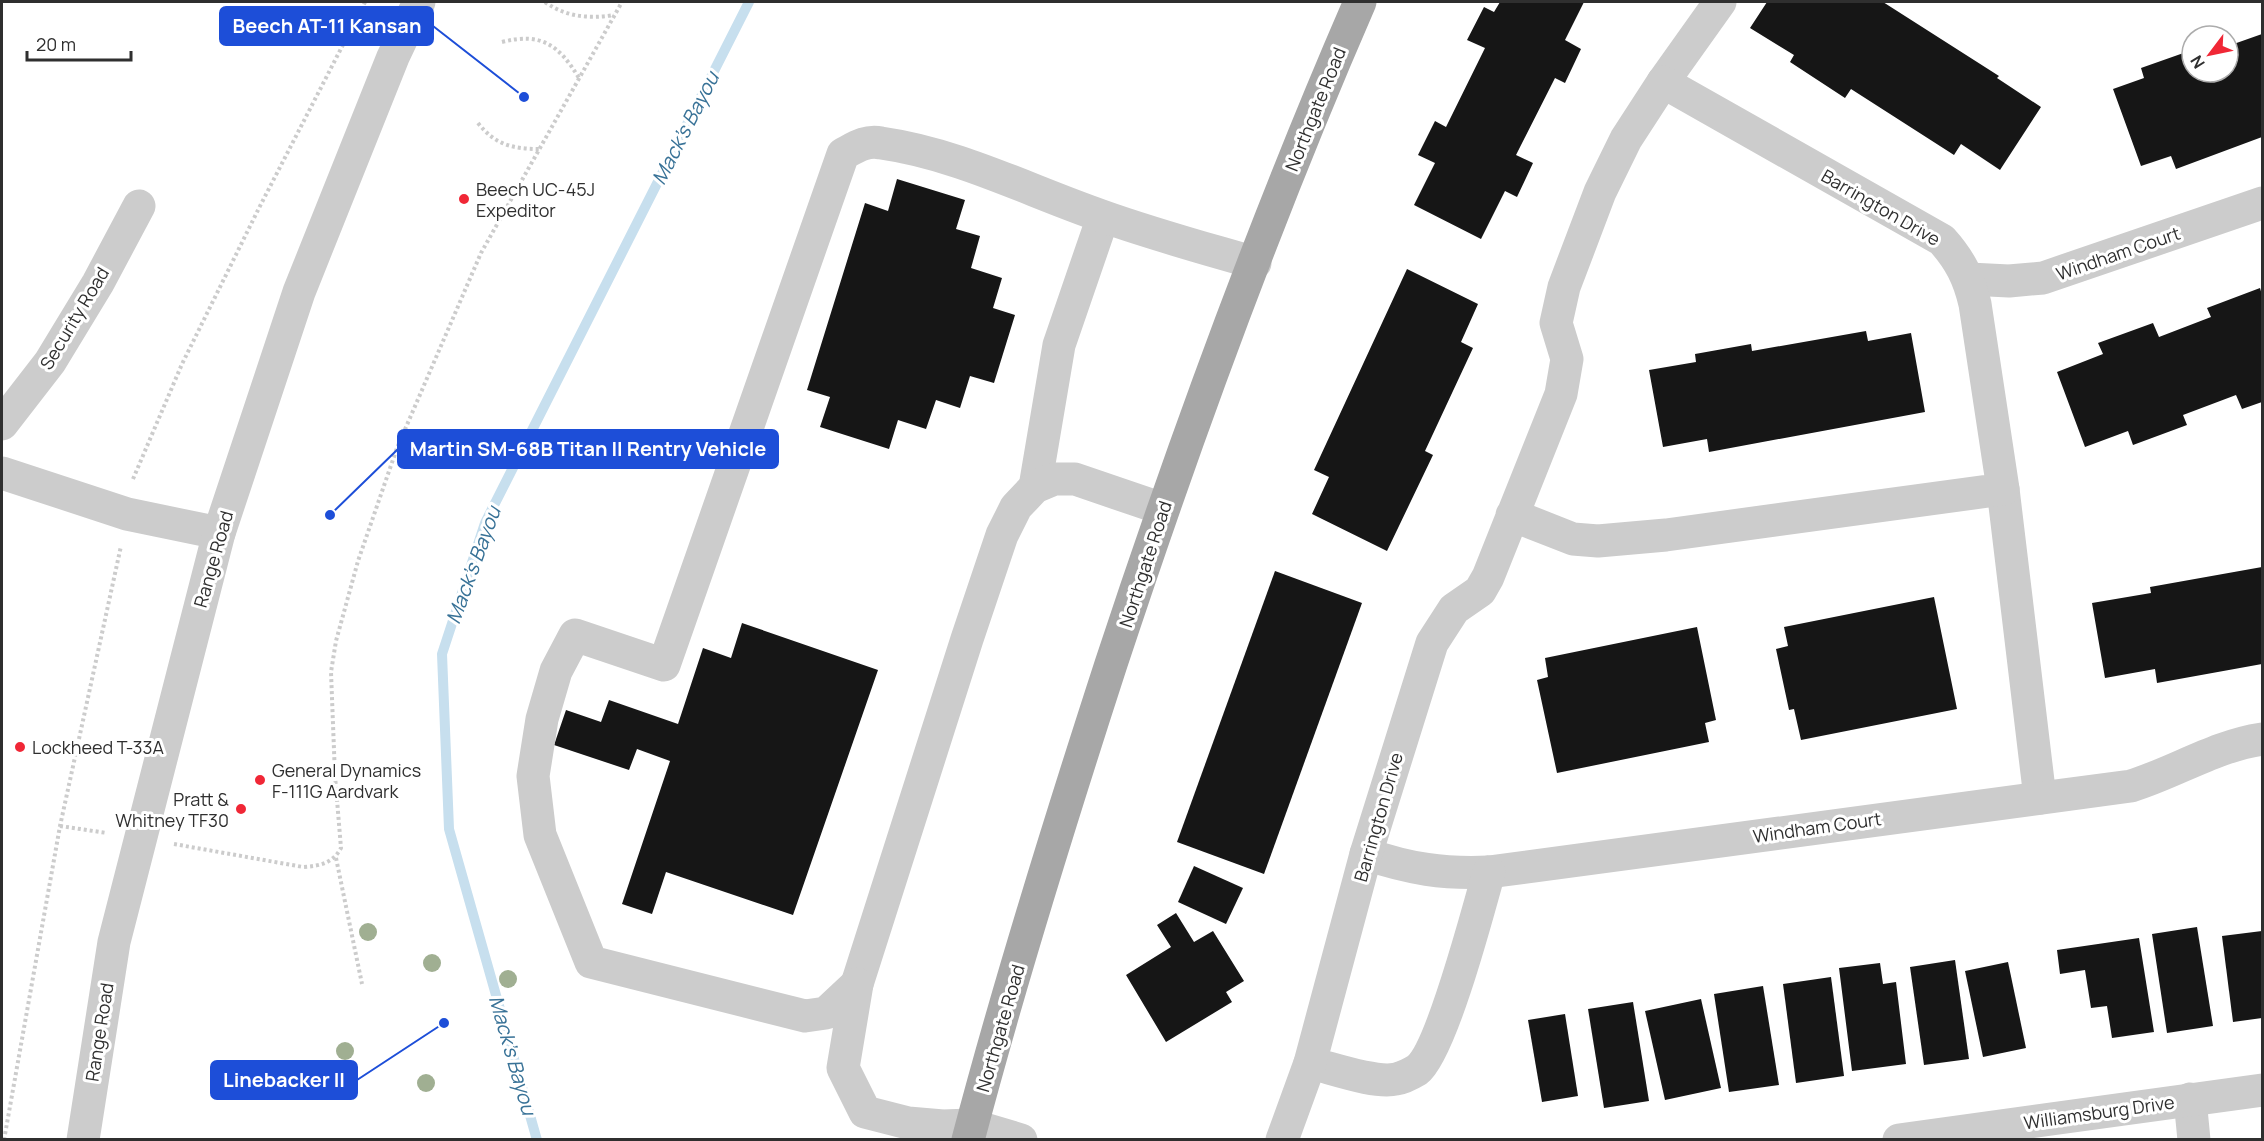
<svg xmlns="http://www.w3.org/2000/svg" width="2264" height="1141" viewBox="0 0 2264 1141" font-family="Manrope,sans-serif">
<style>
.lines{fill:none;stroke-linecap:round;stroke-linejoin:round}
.stream{stroke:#c7dfee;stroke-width:10}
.building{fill:#161616}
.path{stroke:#ccc;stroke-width:4;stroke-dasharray:3 3;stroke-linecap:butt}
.minor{stroke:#ccc;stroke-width:33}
.major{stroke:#a7a7a7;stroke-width:33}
.tree{fill:#a0af92}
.poi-dot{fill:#f02736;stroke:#fff;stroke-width:2}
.labels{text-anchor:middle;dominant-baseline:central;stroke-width:6;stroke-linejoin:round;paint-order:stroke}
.street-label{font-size:18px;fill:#2f2f2f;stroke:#fff}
.poi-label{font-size:18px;fill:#2f2f2f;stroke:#fff;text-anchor:start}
.water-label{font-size:20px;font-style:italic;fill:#387297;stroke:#fff}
.leader{fill:none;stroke:#1d4ed8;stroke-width:2}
.callout-dot{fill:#1d4ed8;stroke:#fff;stroke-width:2}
.callout{fill:#1d4ed8;stroke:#1d4ed8;stroke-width:2}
.callout-label{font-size:20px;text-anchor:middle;font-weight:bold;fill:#fff}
</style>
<rect width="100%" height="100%" fill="#fff"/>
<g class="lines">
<path class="stream" d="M537,1140L449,829L442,654L485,523L749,2"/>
</g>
<g class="building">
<path d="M1500,2H1584L1565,40L1581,49L1565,83L1555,78L1516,155L1533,163L1517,197L1505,191L1481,239L1414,205L1435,163L1418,155L1435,121L1446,127L1485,48L1467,40L1484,7L1494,12Z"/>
<path d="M1767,2H1883L1999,76L1997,78L2041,107L2000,170L1961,144L1954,155L1851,89L1845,98L1790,62L1794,55L1750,28Z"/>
<path d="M2262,34V137L2176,169L2171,156L2141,166L2113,89L2144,78L2141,68L2192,50V72H2228V46Z"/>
<path d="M897,179L965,200L956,229L980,236L971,268L1002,278L993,308L1015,315L994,383L970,376L960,408L936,400L926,429L898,420L889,449L820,427L830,397L807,390L865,203L888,211Z"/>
<path d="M1407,269L1478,304L1461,342L1473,348L1425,451L1433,455L1387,551L1312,514L1329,477L1314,470Z"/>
<path d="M2260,288L2262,295V402L2242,409L2236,395L2183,415L2187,425L2133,445L2128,431L2085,447L2057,372L2103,354L2098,343L2153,323L2159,337L2211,317L2207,308Z"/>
<path d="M1866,331L1868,341L1911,333L1925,412L1709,452L1707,439L1663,447L1649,370L1696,362L1695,354L1751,344L1752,351Z"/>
<path d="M2262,567V664L2157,683L2155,669L2105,678L2092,603L2151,593L2150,587Z"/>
<path d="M1275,571L1362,603L1264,874L1177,842Z"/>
<path d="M1934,597L1957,709L1801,740L1794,709L1789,710L1776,649L1788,646L1784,627Z"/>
<path d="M742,623L878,670L793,915L666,872L652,914L622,904L670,761L637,749L629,770L554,745L566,710L601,722L609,700L678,724L703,648L731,658Z"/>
<path d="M1697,627L1716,720L1705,723L1709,742L1557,773L1537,680L1548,677L1545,658Z"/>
<path d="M1194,866L1243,888L1226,924L1178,902Z"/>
<path d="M1176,913L1194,942L1213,931L1244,981L1226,992L1232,1002L1166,1042L1126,975L1171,947L1157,925Z"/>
<path d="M2197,927L2213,1026L2167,1033L2152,934Z"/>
<path d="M2262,931V1018L2233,1022L2222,936Z"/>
<path d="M2139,938L2154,1032L2112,1038L2107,1006L2091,1008L2085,970L2060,974L2057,950Z"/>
<path d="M1955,960L1969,1059L1924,1065L1910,967Z"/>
<path d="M2008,962L2026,1048L1983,1057L1965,971Z"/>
<path d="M1880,963L1883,984L1896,982L1906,1064L1852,1071L1839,968Z"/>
<path d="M1831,977L1844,1076L1796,1083L1783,984Z"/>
<path d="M1763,986L1779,1085L1729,1092L1714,994Z"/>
<path d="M1701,999L1721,1088L1665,1100L1645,1011Z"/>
<path d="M1633,1002L1649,1101L1604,1108L1588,1009Z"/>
<path d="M1565,1014L1578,1096L1542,1102L1528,1020Z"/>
</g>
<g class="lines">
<g class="path">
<path d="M545,2C566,17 589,19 614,15"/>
<path d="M502,42C541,32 559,45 579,78"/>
<path d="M478,123C495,145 513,149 540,149"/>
<path d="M133,479L182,364L259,208L365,2"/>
<path d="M60,826L107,833"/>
<path d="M174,844L303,867C320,866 333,863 341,848L335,776L331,672L336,641L358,561L397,448L481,253L622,2"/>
<path d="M336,858L362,984"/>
<path d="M4,1140L60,826L121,546"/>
</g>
<g class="minor">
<path d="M1663,82L1720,2"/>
<path d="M1969,279L2009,281L2043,278L2262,203"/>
<path d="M2,424L50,362L98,283L139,206"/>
<path d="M2,473L127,514L219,533"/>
<path d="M1035,487L1059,345L1103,217"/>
<path d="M2003,489L2040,798"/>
<path d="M1366,854C1410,869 1443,874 1489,872L2131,786C2176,772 2215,746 2262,739"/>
<path d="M857,984L967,639L1002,535L1016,507L1035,487L1054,479H1075L1163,509"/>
<path d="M1310,1063C1332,1068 1375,1084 1396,1079C1402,1078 1412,1073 1417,1070C1441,1052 1479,908 1489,872"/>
<path d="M2190,1099L2194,1140"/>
<path d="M83,1140L114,942L219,533L299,292L393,57L419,2"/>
<path d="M1021,1140L971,1125L943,1126L908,1123L865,1112L843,1068L857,984L826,1013L805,1016L591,962L540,835L533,776L542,719L556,671L575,635L664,665L843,154C856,147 866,140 881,143C959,154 1029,191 1102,216C1152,234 1204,248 1255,263"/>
<path d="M1282,1140L1310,1063L1366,854L1432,643L1454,609L1480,591L1488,577L1561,394L1567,359L1556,323L1564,287L1600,192L1626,139L1663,82L1942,240C1960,260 1969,278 1975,304L2003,489L1666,535L1598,541L1573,539L1512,515"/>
<path d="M1899,1140L2262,1090"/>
</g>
<path class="major" d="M968,1140C1010,980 1060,821 1111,664C1185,440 1266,218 1360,2"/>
</g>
<g class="tree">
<circle cx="368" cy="932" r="9"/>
<circle cx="432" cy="963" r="9"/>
<circle cx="508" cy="979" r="9"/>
<circle cx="345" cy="1051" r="9"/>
<circle cx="426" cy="1083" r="9"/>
</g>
<g class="poi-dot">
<circle cx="464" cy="199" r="6"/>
<circle cx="20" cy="747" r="6"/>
<circle cx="260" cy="780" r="6"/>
<circle cx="241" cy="809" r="6"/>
</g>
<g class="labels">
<g class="street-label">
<text transform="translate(1315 109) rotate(-68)">Northgate Road</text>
<text transform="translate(1881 207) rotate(30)">Barrington Drive</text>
<text transform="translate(2118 253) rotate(-19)">Windham Court</text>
<text transform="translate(74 318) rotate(-59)">Security Road</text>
<text transform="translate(213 559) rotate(-74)">Range Road</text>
<text transform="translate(1145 564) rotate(-72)">Northgate Road</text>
<text transform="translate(1378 817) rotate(-74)">Barrington Drive</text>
<text transform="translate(1817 827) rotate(-8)">Windham Court</text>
<text transform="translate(1000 1028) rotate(-74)">Northgate Road</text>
<text transform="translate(99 1032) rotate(-81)">Range Road</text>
<text transform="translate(2099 1112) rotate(-8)">Williamsburg Drive</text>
</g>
<g class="poi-label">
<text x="476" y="189">Beech UC-45J<tspan x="476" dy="21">Expeditor</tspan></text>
<text x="32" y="747">Lockheed T-33A</text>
<text x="272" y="770">General Dynamics<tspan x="272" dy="21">F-111G Aardvark</tspan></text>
<text x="229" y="799" text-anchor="end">Pratt &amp;<tspan x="229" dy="21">Whitney TF30</tspan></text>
</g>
<g class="water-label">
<text transform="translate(685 128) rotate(-63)">Mack's Bayou</text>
<text transform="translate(473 565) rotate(-70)">Mack's Bayou</text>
<text transform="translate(513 1055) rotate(74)">Mack's Bayou</text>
</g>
</g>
<path class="leader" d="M524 97L433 26M330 515L398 449M444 1023L357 1080"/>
<g class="callout-dot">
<circle cx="524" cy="97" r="6"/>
<circle cx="330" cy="515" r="6"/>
<circle cx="444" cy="1023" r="6"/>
</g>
<g class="callout">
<rect x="220" y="7" width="213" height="38" rx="6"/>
<rect x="398" y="430" width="380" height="38" rx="6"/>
<rect x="211" y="1061" width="146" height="38" rx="6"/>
</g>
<g class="callout-label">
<text x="327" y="33">Beech AT-11 Kansan</text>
<text x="588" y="456">Martin SM-68B Titan II Rentry Vehicle</text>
<text x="284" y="1087">Linebacker II</text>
</g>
<rect width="2264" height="1141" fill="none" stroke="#2f2f2f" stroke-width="6"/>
<g transform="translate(2210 54) rotate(238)"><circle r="28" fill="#ffffff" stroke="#acacac" stroke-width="1.5"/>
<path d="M0-4.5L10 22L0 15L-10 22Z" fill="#f02736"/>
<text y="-9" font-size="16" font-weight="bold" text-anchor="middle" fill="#2f2f2f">N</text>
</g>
<path d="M27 51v9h104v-9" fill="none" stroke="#2f2f2f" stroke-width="3"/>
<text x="36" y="51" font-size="18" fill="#2f2f2f" stroke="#ffffff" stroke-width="4.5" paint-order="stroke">20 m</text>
</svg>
